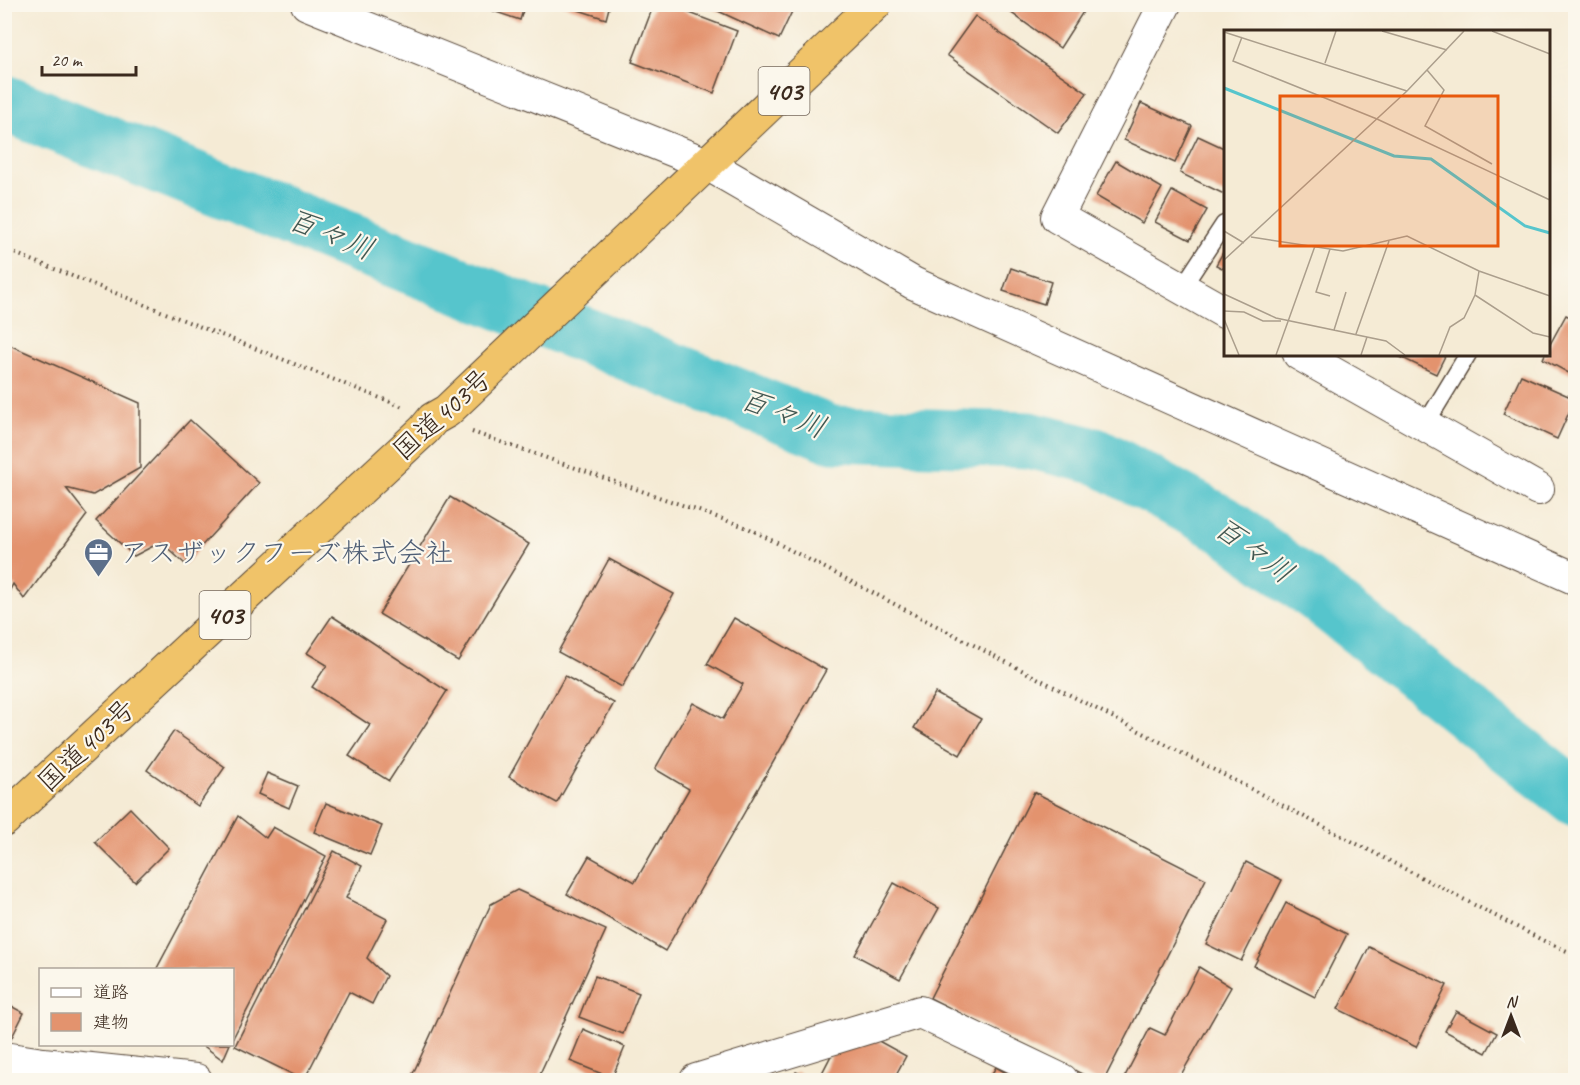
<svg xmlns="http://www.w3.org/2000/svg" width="1580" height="1085" viewBox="0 0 1580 1085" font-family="Caveat,'Klee One',sans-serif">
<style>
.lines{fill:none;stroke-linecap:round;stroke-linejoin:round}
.river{stroke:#57c5cc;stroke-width:57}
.building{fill:#e3936e}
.lane-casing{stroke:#574739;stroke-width:19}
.street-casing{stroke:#574739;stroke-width:34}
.highway-casing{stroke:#574739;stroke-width:35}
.path{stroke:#574739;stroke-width:4;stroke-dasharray:1.5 4.5;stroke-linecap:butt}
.lane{stroke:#fff;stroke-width:16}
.street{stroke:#fff;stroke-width:32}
.highway{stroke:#f0c369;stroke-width:33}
.labels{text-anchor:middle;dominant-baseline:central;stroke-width:4.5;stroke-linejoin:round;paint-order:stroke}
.shield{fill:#fbf7ec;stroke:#75685c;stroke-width:1.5}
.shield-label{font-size:27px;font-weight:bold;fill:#3b2a1e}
.street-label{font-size:28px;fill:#3b2a1e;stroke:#fbf7ec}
.service-label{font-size:28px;fill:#4e5e75;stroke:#fbf7ec;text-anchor:start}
.water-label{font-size:30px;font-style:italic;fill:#435852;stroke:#fbf7ec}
.inset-river{fill:none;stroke:#57c5cc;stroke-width:3}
.inset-road{fill:none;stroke:#ab9e8c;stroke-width:1.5}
.view{fill:#e8590c;fill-opacity:0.15;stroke:#e8590c;stroke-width:3}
.inset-edge{fill:none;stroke:#3b2a1e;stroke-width:3}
</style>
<rect width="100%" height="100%" fill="#fbf7ec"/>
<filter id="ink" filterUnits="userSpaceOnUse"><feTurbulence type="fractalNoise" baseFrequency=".0167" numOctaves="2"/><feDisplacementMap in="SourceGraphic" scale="12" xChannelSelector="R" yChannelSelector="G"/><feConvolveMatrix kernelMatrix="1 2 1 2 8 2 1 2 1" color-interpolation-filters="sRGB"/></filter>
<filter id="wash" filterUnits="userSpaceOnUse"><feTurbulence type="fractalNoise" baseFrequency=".008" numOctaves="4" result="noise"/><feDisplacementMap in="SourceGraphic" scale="24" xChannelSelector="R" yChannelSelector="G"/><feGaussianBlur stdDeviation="1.35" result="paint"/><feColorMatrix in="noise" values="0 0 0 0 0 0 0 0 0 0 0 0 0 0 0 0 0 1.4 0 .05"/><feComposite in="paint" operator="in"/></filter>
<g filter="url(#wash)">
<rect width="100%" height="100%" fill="#f5ebd5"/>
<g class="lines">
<path class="river" d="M4,103L831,434L1029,440L1099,457L1226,526L1320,596L1576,798"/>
</g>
<g id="blocks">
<g class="building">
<path d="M481,4H525L520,20L481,7Z"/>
<path d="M560,4H610L606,19Z"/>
<path d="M654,4H666L737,31L714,93L632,62Z"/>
<path d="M999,4H1088L1060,48Z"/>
<path d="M705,5H795L779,39Z"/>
<path d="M975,16L1087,93L1058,133L947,55Z"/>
<path d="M1141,103L1192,126L1175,163L1124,140Z"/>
<path d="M1198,136L1226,149V195L1180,173Z"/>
<path d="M1116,161L1162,188L1142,223L1096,196Z"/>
<path d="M1172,191L1207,210L1190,240L1155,222Z"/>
<path d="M1226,247V270L1216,265Z"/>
<path d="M1011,268L1051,282L1044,304L1003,291Z"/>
<path d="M1566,315L1576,320V377L1543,359L1545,354H1548V348Z"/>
<path d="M5,343L140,403V468L93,495L66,488L87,515L24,599L13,584L4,602Z"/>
<path d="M1399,354H1446L1436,374L1398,356Z"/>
<path d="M1521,375L1575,399L1557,439L1503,414Z"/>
<path d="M190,420L259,483L185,564L161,542L134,556L96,521Z"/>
<path d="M450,497L529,544L458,661L379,614Z"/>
<path d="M609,559L674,594L622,687L558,652Z"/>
<path d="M332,616L447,691L389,781L349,756L370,725L312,687L327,665L307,653Z"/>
<path d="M734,618L826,670L665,951L567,894L589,856L635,882L689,789L655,769L693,703L723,719L743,684L707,664Z"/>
<path d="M565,676L614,703L557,803L509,777Z"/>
<path d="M935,693L981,719L960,755L914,728Z"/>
<path d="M174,731L225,767L198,806L147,770Z"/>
<path d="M267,773L298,786L289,808L258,794Z"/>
<path d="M1034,792L1206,879L1104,1080H1094L930,998Z"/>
<path d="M326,803L382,826L370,855L314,832Z"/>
<path d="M130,808L169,848L135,882L95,842Z"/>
<path d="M238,816L266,838L273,827L326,856L232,1040V970H156Z"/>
<path d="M334,851L362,866L346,898L387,919L367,958L386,976L372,1004L349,992L304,1080L235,1046Z"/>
<path d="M1246,862L1282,880L1241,961L1206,944Z"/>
<path d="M894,883L939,908L900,979L855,955Z"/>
<path d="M517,890L606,930L537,1080H410L491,904Z"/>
<path d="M1286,903L1347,934L1315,997L1254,966Z"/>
<path d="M1369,947L1447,985L1416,1047L1338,1009Z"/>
<path d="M1199,967L1231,987L1178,1080H1123L1150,1028L1165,1035Z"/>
<path d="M595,976L639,993L623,1034L579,1017Z"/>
<path d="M5,1003L24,1013L5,1051Z"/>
<path d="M1456,1011L1497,1033L1486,1053L1445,1031Z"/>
<path d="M583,1029L625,1047L612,1078L570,1061Z"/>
<path d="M875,1039L906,1056L893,1080H832L821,1075L836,1046Z"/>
<path d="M201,1044H230L223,1060Z"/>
<path d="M996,1067L1018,1080H988Z"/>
<path d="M796,1072L816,1080H792Z"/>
</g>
</g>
</g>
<g filter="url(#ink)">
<use href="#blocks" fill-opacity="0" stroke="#574739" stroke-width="1.5"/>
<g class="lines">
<defs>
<g id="lane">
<path d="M1182,288L1224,224"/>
<path d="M1425,425L1468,354"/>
</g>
<g id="street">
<path d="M307,4L707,164L913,283L1576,579"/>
<path d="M1165,4L1057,217L1226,313"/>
<path d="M1299,354L1538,489"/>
<path d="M4,1058L43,1064L196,1080"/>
<path d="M696,1080L920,1012L1062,1080"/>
</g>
<path id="highway" d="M4,820L424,430L433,419L447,411L875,4"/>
</defs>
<use href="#lane" class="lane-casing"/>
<use href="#street" class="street-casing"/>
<use href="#highway" class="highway-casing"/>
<g class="path">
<path d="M4,249L403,407"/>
<path d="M472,432L748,528L1542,940L1576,955"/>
</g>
<use href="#lane" class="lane"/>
<use href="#street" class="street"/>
<use href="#highway" class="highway"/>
</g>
</g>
<defs>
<symbol id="office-pin" viewBox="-11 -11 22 30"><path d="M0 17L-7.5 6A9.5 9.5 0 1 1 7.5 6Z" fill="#5c6f8a" stroke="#fbf7ec"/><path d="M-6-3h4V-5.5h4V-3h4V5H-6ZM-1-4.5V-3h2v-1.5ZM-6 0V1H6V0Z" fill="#fff"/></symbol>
</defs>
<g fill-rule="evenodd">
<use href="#office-pin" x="82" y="536" width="33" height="45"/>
</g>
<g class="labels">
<g class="shield">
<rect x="758.5" y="67" width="51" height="48" rx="4.5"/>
<rect x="199.5" y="591" width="51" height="48" rx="4.5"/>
</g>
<g class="shield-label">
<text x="784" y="91">403</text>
<text x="225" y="615">403</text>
</g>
<g class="street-label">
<text transform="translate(442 414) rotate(-42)">国道403号</text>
<text transform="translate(86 745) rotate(-43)">国道403号</text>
</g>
<g class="service-label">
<text x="120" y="552">アスザックフーズ株式会社</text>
</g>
<g class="water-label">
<text transform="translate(331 234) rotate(22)">百々川</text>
<text transform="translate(783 413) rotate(21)">百々川</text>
<text transform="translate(1254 550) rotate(36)">百々川</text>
</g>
</g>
<g transform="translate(1224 30)">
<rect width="326" height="326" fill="#f5ebd5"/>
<path class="inset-river" d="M0,58L170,126L207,129L301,196L326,203"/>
<path class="inset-road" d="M158,1L223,20M268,1L326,24M0,2L183,61M18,7L9,31L153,89L326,170M101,33L112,1M203,40L220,60L201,96L268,134M0,201L20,213M27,207L119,221L183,206L255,241L326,266M0,230L183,61L240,1M0,264L52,288L162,311L181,325M251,265L309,303L326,307M106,266L92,262L106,219M0,281L20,282L39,291H57M0,289L15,325M110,300L122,262M132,304L165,211M52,325L91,216M137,325L143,307M215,325L226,297L240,288L251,265L255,241"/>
<path class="view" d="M56,66H274V216H56Z"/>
<rect width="326" height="326" class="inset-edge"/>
</g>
<rect width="1580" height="1085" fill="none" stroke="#fbf7ec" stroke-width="24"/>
<rect x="39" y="968" width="195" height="78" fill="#fbf7ec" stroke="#aea59a" stroke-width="1.5"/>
<rect x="51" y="988" width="30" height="9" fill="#ffffff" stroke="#aea59a" stroke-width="1.5"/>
<text x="93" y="998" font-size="18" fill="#3b2a1e">道路</text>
<rect x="51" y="1013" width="30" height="18" fill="#e3936e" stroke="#aea59a" stroke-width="1.5"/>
<text x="93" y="1028" font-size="18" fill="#3b2a1e">建物</text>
<g transform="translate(1511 1016)" stroke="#fbf7ec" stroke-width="4.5" paint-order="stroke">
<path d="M0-4.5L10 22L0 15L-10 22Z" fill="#3b2a1e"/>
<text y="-9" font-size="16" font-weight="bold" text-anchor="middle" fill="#3b2a1e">N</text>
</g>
<path d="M42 66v9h94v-9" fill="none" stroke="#3b2a1e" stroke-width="3"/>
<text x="51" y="66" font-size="18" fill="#3b2a1e" stroke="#fbf7ec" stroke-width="4.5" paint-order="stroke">20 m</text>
</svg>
